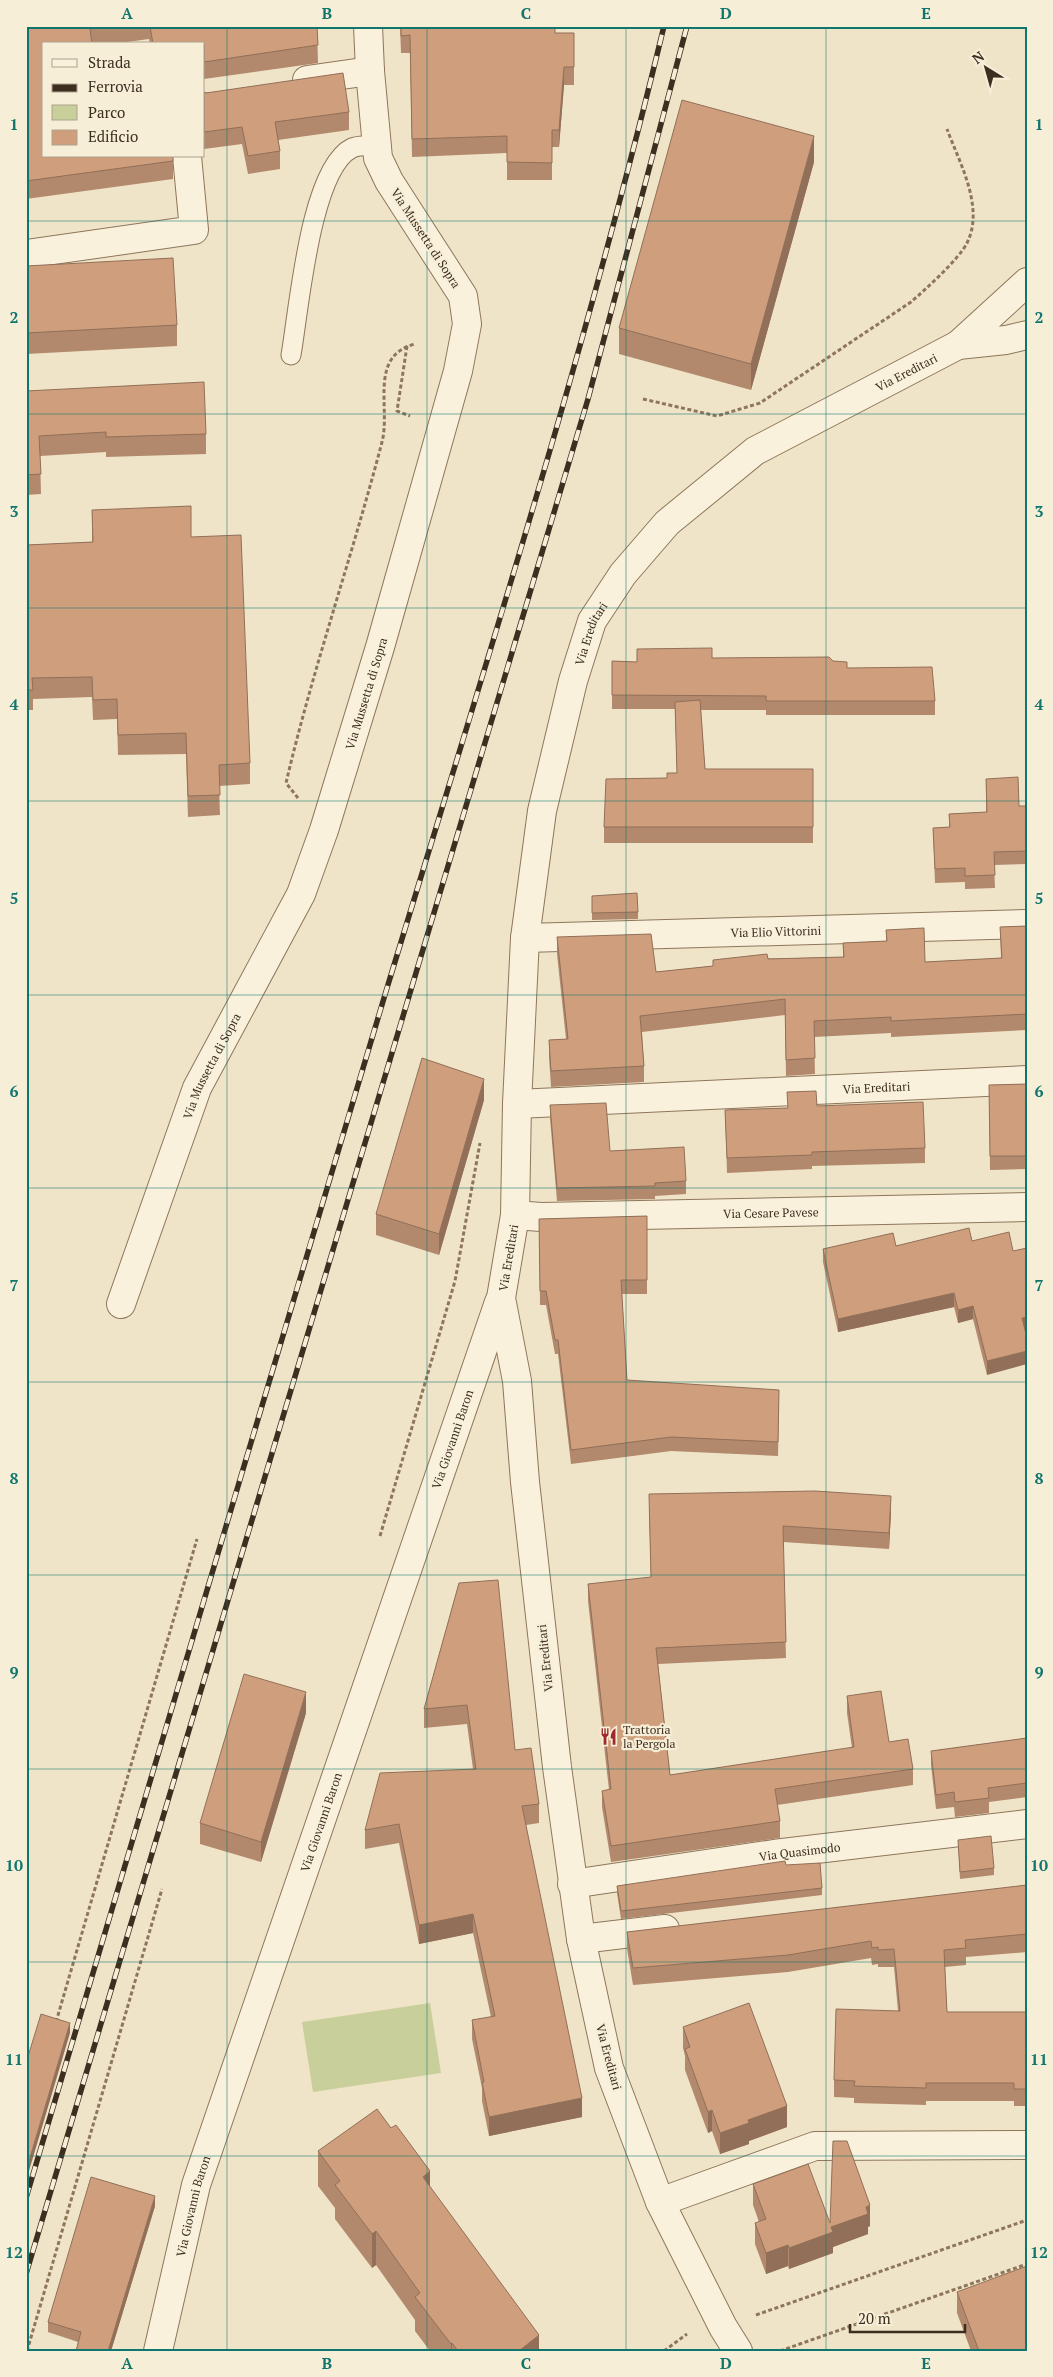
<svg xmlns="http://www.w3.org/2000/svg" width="1053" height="2377" viewBox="0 0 1053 2377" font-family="'PT Serif',serif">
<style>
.green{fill:#c9cf9b}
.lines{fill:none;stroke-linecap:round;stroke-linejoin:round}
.service-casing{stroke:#8d765c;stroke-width:21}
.minor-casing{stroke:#8d765c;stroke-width:30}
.path{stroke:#8d765c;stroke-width:3;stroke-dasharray:4 2.5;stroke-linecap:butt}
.service{stroke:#faf1dc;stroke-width:19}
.minor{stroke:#faf1dc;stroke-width:28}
.rail-casing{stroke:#3d2e20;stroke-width:5.5}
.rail{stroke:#f7eed8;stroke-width:4;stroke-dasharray:11;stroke-linecap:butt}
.wall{fill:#b2896c}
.shaded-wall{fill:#916f58}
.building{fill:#cf9f7d;stroke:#916f58}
.grid{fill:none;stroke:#0f766e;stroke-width:1;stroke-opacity:0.55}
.labels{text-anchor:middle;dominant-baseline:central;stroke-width:4.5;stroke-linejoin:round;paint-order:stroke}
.street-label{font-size:12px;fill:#3d2e20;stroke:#f7eed8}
.poi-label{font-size:12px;fill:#3d2e20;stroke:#f7eed8;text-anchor:start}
.neatline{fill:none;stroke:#0f766e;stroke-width:2}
.grid-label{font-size:16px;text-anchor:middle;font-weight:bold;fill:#0f766e}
</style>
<rect width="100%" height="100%" fill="#f0e4c8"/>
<path class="green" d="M430,2003L441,2073L313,2092L302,2022Z"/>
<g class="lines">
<defs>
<path id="service" d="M291,355C299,310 310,169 352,148C358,145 371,146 378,145"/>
<g id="minor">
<path d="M307,80L370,71"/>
<path d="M26,254L194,230L187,156"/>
<path d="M958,345L1006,340L1027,335"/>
<path id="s1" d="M525,938L1027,924"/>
<path id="s2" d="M517,1104L1027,1080"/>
<path id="s3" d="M515,1215L541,1217L1027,1207"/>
<path id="s4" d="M121,1304L197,1088L301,894L324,830L380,647L458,371L467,324L463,296L389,181L378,158L370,71L368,26"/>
<path id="s5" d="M572,1884L774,1854L1027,1824"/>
<path d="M581,1939L665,1929"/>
<path d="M660,2202L815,2146L1027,2145"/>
<path id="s6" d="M158,2351L196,2185L499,1302"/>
<path id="s7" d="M738,2351L723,2327L660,2202L609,2068L581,1939L557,1767L525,1482L517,1381L501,1298L515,1215L517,1104L525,938L542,811L573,681L592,621L623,574L667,523L755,451L958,345L1027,282"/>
</g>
</defs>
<use href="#service" class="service-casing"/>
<use href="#minor" class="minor-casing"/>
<g class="path">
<path d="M407,346L397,411L410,416"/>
<path d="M643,399L717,416L760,403L911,302C926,289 959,259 967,243C985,207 959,162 947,129"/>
<path d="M298,798L286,783C313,668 352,557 382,442C391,408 368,356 415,344"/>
<path d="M380,1536L455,1281L480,1143"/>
<path d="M56,2022L197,1539"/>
<path d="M756,2315L1027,2220"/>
<path d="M27,2351L162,1889"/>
<path d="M664,2351L687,2334"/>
<path d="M780,2351L1027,2264"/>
</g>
<use href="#service" class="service"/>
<use href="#minor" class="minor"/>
<defs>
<g id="rail">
<path d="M26,2198C146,1795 266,1391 387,988C484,669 586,351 664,26"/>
<path d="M26,2274L588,399L687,26"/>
</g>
</defs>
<use href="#rail" class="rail-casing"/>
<use href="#rail" class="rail"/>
</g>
<g class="wall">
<path d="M26,26H317L318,63L204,79V44H150L149,39L113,44H44V156L173,161V179L26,199Z"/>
<path d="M400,26H555V33H574V85H564L559,147H552V180H507V153L412,157L410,53H401Z"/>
<path d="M204,92L349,112V130L278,140L280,151V169L248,174L242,144L204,149Z"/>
<path d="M814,162L751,390L619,354V328Z"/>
<path d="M26,266L177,325V346L26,354Z"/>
<path d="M26,391L206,434V454L106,457V452L40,456L41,494L26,495Z"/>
<path d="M92,510L191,537L250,763V784L219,786L220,815L188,817L186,754L118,755L117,719L93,720L92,697L33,699V710H26V545L92,542Z"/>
<path d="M712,658L833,661L847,668L935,701V715H766V710H701L705,769H813V843H604V827L667,778L677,773L675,709H612V661L637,662Z"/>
<path d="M986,779L1019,806H1027V864L994,865L995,888L965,889V882L935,883L933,828L949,827V814L986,812Z"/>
<path d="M592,896L638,912V919L592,920Z"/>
<path d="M1027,926V1030L891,1037V1033L814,1037L815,1074L786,1076L785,1015L642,1032L644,1066V1082L551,1087L549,1057V1040L566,1039L557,954V937L656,972L713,966V960L843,957V943L886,941V930L925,962L1001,958L1000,927Z"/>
<path d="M1027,1084V1169L990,1170L989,1085Z"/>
<path d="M484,1100L439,1255L376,1235V1214Z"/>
<path d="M550,1105L610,1151L686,1181V1194L655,1196V1199L557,1201L550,1118Z"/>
<path d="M817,1106L925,1148V1163L812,1166V1169L727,1173L725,1110L787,1108Z"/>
<path d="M647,1216V1294H622L627,1380L779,1404L778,1456L671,1451L571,1464L558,1354H555L546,1305H540L539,1219Z"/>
<path d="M972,1241L1025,1331L987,1375L973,1319L958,1323L954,1307L838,1332L823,1262V1249L896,1246Z"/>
<path d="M649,1510L891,1512L889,1549L783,1542L786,1658L658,1664L670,1775L852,1748L847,1713V1696L913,1769V1785L777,1805L780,1821V1838L611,1862L602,1807V1791L609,1790L588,1601V1584L651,1578Z"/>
<path d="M459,1583L515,1750L539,1804V1823L526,1825L582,2117L489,2136L482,2101V2088L472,2039V2020L491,2017L473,1933L419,1944L399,1843L365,1849V1830L473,1769L467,1724L424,1728V1709Z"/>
<path d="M306,1713L261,1862L200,1844V1823Z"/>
<path d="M1027,1738V1797L989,1802V1813L955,1817L954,1807L936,1809L931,1765V1751Z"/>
<path d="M958,1840L994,1868V1875L960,1879Z"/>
<path d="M786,1865L822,1888V1895L621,1919L617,1893V1886Z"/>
<path d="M1027,1885V1952L966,1957V1965L945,1967L947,2012H1027V2106H1014V2101H926V2105L854,2103V2098L834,2097V2080L898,2011L894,1967H878V1964L872,1965L871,1958L788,1972L633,1985L627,1949V1932Z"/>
<path d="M683,2027L787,2127L749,2141V2144L720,2154L712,2131L708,2133L685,2070V2056L683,2048Z"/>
<path d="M318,2151L430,2187L539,2351H430L415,2331V2320L376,2265L372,2268L335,2219V2208L318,2186Z"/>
<path d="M753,2184L830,2223L870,2226L868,2227V2234L833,2247V2253L789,2269L788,2266L766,2274L755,2244V2223L759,2222L753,2205Z"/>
<path d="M155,2206L111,2351H76L78,2342L48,2332V2322Z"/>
<path d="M957,2292L1027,2351H971L957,2313Z"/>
</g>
<g class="shaded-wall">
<path d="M564,67V85L559,147V130Z"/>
<path d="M814,136V162L751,390V364Z"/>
<path d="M484,1079V1100L439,1255V1234Z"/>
<path d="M954,1293V1307L838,1332V1319Z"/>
<path d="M973,1306V1319L958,1323V1310Z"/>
<path d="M1027,1317V1331L1022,1332V1318Z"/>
<path d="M1027,1351V1364L987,1375V1361Z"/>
<path d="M891,1496V1512L889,1549V1533Z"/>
<path d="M306,1692V1713L261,1862V1842Z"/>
<path d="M473,1914V1933L419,1944V1925Z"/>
<path d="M70,2023V2033L26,2181V2171Z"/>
<path d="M582,2098V2117L489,2136V2117Z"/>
<path d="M787,2106V2127L749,2141V2144L720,2154V2133L748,2120Z"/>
<path d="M712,2110V2131L708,2133V2112Z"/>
<path d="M430,2171V2205L423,2177Z"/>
<path d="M155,2196V2206L111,2351H108Z"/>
<path d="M870,2205V2226L868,2227V2234L833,2247V2253L789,2269V2248L831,2227L866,2207Z"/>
<path d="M376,2231V2265L372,2268V2234Z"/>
<path d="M788,2245V2266L766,2274V2253Z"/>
<path d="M539,2335V2351H519Z"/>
<path d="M452,2343V2351H451V2344Z"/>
</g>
<g class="building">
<path d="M26,26H112L90,29L92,44H44V156H173V161L26,181Z"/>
<path d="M150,26H317L318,45L204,62V44H153Z"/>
<path d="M401,26H555V33H574V67H564L559,130H552V163L507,162V136L412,139L410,35L401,36Z"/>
<path d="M343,73L349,112L275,122L280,151L248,156L242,127L204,132V92L206,93Z"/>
<path d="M682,100L814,136L751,364L619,328Z"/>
<path d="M173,258L177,325L26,333V266Z"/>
<path d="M204,382L206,434L106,437V432L39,436L41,474L26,475V391Z"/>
<path d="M191,506V537L241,535L250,763L219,765L220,795L188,796L186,733L118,735L117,699L93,700L92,677L32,678L33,690H26V545L93,542L92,510Z"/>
<path d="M712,648V658L829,657L833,661L847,662V668L932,667L935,701H766V696L612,695V661L637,662V649Z"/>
<path d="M700,700L705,769H813V827H604L606,779L667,778V773H677L675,702Z"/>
<path d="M1018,777L1019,806H1027V851L994,852L995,875L965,876V868L935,869L933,828L950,827L949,814L987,812L986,779Z"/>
<path d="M637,893L638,912L592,913V896Z"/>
<path d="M1027,926V1014L891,1021V1017L814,1021L815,1058L786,1060L785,999L640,1016L644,1066L551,1071L549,1040L568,1039L557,937L651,934L656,972L713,966V960L767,954L768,959L844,957L843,943L887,941L886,930L924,928L925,962L1002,958L1000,927Z"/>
<path d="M422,1058L484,1079L439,1234L376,1214Z"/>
<path d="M1027,1084V1156H990L989,1085Z"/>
<path d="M816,1091L817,1106L923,1102L925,1148L812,1152V1155L727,1158L725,1110L788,1108L787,1092Z"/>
<path d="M606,1103L610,1151L684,1147L686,1181L655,1183V1186L557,1188L550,1105Z"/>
<path d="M647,1216V1280H621L627,1380L779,1390L778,1442L671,1437L571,1450L558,1340H555L546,1291H540L539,1219Z"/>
<path d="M969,1228L972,1241L1009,1232L1013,1251L1027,1248V1317L1022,1318L1027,1338V1351L987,1361L973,1306L958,1310L954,1293L838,1319L823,1249L893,1233L896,1246Z"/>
<path d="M815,1491L891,1496L889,1533L783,1526L786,1642L656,1648L670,1775L854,1747L847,1696L881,1691L889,1742L908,1739L913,1769L775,1789L780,1821L611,1846L602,1791L611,1789L588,1584L651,1577L649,1494Z"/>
<path d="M498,1580L515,1750L531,1748L539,1804L522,1806L582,2098L489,2117L482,2082H484L472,2020L495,2016L473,1914L419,1925L399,1824L365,1830L380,1773L476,1769L467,1705L424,1709L459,1583Z"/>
<path d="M244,1674L306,1692L261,1842L200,1823Z"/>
<path d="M1027,1738V1783L988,1788L989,1798L955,1802L954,1792L936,1795L931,1751Z"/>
<path d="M991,1836L994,1868L960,1872L958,1840Z"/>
<path d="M785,1861L786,1865L820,1863L822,1888L621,1911L617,1886Z"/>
<path d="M1027,1885V1934L965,1940L966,1948L944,1950L947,2012H1027V2089H1014V2083H926V2088L854,2086L855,2081L834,2080L836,2009L900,2011L894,1949L878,1950V1947L872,1948L871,1941L788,1955L633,1968L627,1932Z"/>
<path d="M749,2003L787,2106L748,2120L749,2123L720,2133L712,2110L708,2112L685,2049L690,2047L683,2027Z"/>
<path d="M41,2014L70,2023L26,2171V2063Z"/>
<path d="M377,2109L391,2128L396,2125L430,2171L423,2177L539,2335L519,2351H458L452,2343L451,2344L415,2297L420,2293L376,2231L372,2234L335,2185L340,2181L318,2151Z"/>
<path d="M833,2141H847L870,2205L866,2207L868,2214L831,2227L833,2232L789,2248L788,2245L766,2253L755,2223L766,2219L753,2184L808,2164L830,2223Z"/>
<path d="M91,2177L155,2196L108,2351H76L81,2332L48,2322Z"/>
<path d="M1027,2266V2351H979L957,2292Z"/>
</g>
<path class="grid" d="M227,26V2351M427,26V2351M626,26V2351M826,26V2351M26,221H1027M26,414H1027M26,608H1027M26,801H1027M26,995H1027M26,1188H1027M26,1382H1027M26,1575H1027M26,1769H1027M26,1962H1027M26,2156H1027"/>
<defs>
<symbol id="restaurant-bare" viewBox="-9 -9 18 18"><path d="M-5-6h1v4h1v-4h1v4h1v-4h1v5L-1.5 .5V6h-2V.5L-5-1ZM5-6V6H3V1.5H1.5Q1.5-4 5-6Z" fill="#9e2a2b" stroke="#f7eed8" stroke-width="2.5" paint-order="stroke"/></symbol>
</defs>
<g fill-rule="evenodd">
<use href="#restaurant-bare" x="596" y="1724" width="25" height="25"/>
</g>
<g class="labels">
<g class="street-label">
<text transform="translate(426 238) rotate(57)">Via Mussetta di Sopra</text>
<text stroke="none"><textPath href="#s7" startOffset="2184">Via Ereditari</textPath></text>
<text stroke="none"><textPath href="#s7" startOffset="1764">Via Ereditari</textPath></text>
<text stroke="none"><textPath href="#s4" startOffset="660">Via Mussetta di Sopra</textPath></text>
<text stroke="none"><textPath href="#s1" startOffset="251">Via Elio Vittorini</textPath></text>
<text stroke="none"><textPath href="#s4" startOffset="255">Via Mussetta di Sopra</textPath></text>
<text stroke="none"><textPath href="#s2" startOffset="360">Via Ereditari</textPath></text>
<text stroke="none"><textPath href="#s3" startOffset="256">Via Cesare Pavese</textPath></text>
<text stroke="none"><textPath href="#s7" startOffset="1131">Via Ereditari</textPath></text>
<text stroke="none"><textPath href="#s6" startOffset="959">Via Giovanni Baron</textPath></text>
<text transform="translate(545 1658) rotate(-96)">Via Ereditari</text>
<text stroke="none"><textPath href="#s6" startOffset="554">Via Giovanni Baron</textPath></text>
<text stroke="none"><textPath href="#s5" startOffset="230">Via Quasimodo</textPath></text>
<text transform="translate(609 2057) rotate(75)">Via Ereditari</text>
<text stroke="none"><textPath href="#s6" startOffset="149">Via Giovanni Baron</textPath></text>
</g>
<g class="poi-label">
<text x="623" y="1729">Trattoria<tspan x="623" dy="14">la Pergola</tspan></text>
</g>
</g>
<rect width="1053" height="2377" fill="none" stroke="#f7eed8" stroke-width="55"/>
<rect x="42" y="42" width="162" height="115" fill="#f7eed8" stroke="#ada18e"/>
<rect x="52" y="59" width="25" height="8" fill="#faf1dc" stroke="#ada18e"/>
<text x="88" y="68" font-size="15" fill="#3d2e20">Strada</text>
<rect x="52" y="84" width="25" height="8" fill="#3d2e20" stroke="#ada18e"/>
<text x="88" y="92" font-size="15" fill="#3d2e20">Ferrovia</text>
<rect x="52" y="105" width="25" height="15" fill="#c9cf9b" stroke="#ada18e"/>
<text x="88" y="118" font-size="15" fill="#3d2e20">Parco</text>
<rect x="52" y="130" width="25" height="15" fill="#cf9f7d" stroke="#ada18e"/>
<text x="88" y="142" font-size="15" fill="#3d2e20">Edificio</text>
<g transform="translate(986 68) rotate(323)" stroke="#f7eed8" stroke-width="4" paint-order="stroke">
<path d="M0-4L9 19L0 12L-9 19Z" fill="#3d2e20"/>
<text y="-8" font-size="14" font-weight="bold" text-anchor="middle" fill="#3d2e20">N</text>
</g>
<path d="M850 2324v8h115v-8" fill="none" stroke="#3d2e20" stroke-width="2.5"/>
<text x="858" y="2324" font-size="15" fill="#3d2e20" stroke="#f7eed8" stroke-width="4" paint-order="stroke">20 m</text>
<rect x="28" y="28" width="998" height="2322" class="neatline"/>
<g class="grid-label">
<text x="127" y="19">A</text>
<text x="327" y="19">B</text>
<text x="526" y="19">C</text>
<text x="726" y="19">D</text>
<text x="926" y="19">E</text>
<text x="14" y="130">1</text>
<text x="1039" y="130">1</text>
<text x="14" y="323">2</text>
<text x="1039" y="323">2</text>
<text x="14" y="517">3</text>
<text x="1039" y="517">3</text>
<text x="14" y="710">4</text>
<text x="1039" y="710">4</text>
<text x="14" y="904">5</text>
<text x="1039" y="904">5</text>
<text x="14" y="1097">6</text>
<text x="1039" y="1097">6</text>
<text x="14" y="1291">7</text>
<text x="1039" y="1291">7</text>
<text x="14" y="1484">8</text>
<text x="1039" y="1484">8</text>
<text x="14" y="1678">9</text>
<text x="1039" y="1678">9</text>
<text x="14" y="1871">10</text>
<text x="1039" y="1871">10</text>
<text x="14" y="2065">11</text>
<text x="1039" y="2065">11</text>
<text x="14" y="2258">12</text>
<text x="1039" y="2258">12</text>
<text x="127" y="2369">A</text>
<text x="327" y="2369">B</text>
<text x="526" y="2369">C</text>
<text x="726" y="2369">D</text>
<text x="926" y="2369">E</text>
</g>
</svg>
